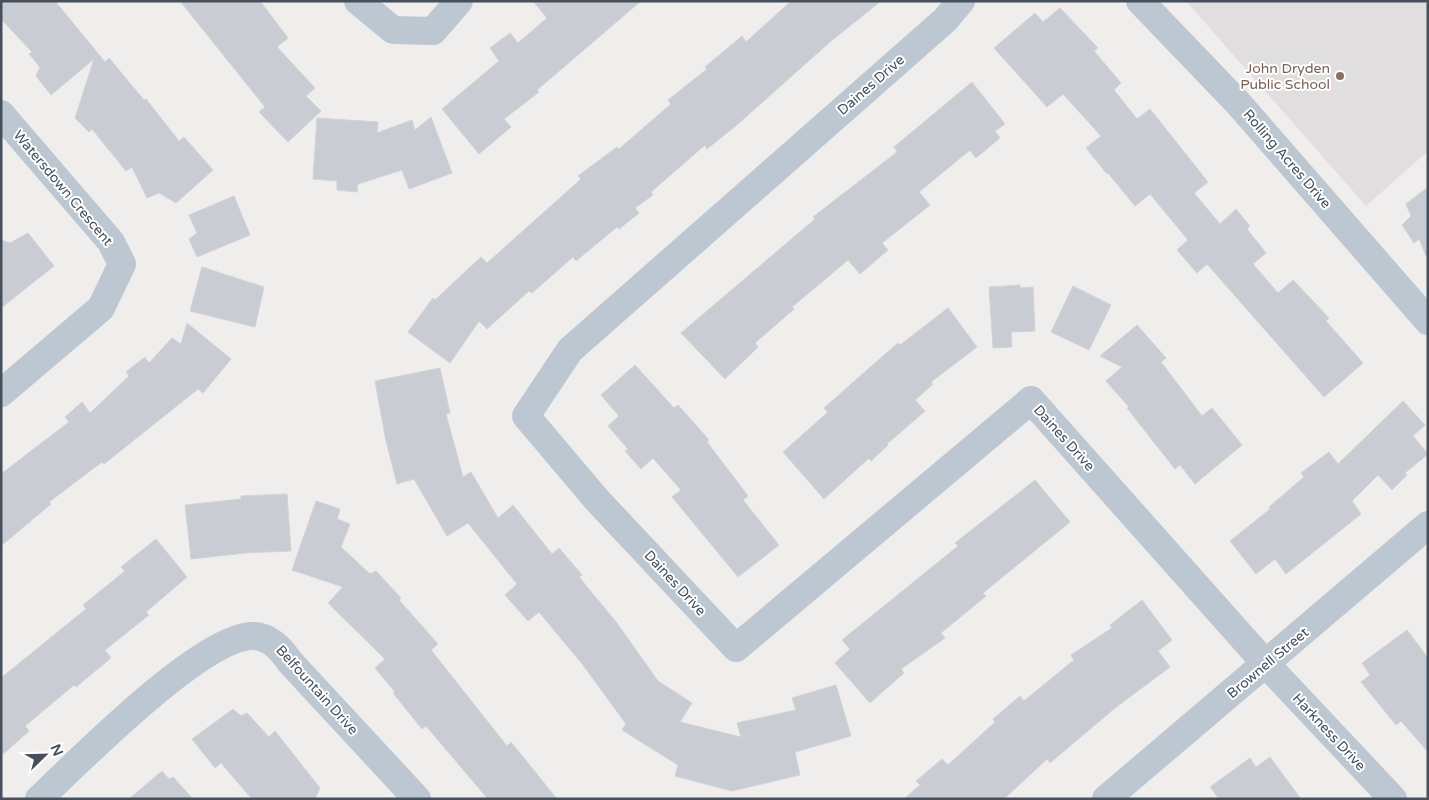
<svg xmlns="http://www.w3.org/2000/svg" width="1429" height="800" viewBox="0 0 1429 800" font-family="'Varela Round',sans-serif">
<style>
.education{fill:#e1dedf}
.building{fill:#caccd3;stroke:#d1d3da}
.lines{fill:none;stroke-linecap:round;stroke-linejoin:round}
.minor{stroke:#bdc7d1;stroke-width:28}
.education-dot{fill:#8d6e63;stroke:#fff;stroke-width:2}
.labels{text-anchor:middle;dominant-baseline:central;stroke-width:4;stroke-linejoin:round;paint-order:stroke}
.education-label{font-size:14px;fill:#785e54;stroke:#fff;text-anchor:end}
.street-label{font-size:14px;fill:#45505c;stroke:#fff}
</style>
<rect width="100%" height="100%" fill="#f0eded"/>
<path class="education" d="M1186,1H1428V151L1366,206Z"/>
<g class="building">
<path d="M1,1H55L105,62L109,58L144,100L146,99L179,141L184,137L213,170L176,203L159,193L147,198L132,167L126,171L92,129L89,132L75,118L94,59L51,95L36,76L40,67L29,54L32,52L1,19Z"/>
<path d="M180,1H260L288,38L277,47L315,88L306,96L321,111L288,142L259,112L265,107Z"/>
<path d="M533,1H641L537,90L539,92L504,119L511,127L479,154L442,109L499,61L490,48L510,33L518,43L547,18Z"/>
<path d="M791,1H881L830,42L738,124L707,149L705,145L651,192L653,195L635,208L639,213L619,229L617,227L576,261L573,257L532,293L529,291L487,329L479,321L450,363L408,332L433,298L435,300L481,257L487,263L581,179L578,176L617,147L619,149L671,104L668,100L707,69L705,67L742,36L746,42Z"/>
<path d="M1060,8L1098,48L1094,51L1121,83L1114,90L1137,119L1150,109L1208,182L1194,193L1220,224L1236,209L1250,226L1247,229L1266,253L1253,264L1278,293L1293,280L1329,318L1326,321L1363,363L1324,397L1207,264L1197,273L1177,250L1188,240L1150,194L1135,206L1108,173L1107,174L1086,148L1101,136L1063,94L1047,107L994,48L1035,13L1043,22Z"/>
<path d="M972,82L1005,124L995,131L1000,138L976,158L970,150L919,192L930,205L882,243L888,250L860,274L848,260L792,307L794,309L755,343L758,347L725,379L681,333L815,219L813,217L897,152L894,147Z"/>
<path d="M431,117L452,173L409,189L402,170L358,184L357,192L337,190V181L313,179L317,118L378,122L377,133L412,120L415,130Z"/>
<path d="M1428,187V256H1426L1419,239L1414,243L1402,225L1411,216L1406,204Z"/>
<path d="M234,196L250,235L197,257L189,239L197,233L189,215Z"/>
<path d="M28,233L54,266L1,308V240L10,243Z"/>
<path d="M202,267L264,287L255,327L190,311Z"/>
<path d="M1020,285V288L1033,287L1035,331L1011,332L1012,347L993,348L989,287Z"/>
<path d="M1073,286L1111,305L1089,350L1051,332Z"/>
<path d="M948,308L977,347L931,382L933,384L915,400L925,411L887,444L888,445L871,461L869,458L824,499L783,452L828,412L824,408L867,370L898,343L900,345Z"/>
<path d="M187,323L231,359L203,393L198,389L104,464L102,462L49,502L51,504L1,546V474L69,422L65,417L82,402L90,413L129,376L126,372L145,357L149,363L172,338L181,344Z"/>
<path d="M1137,325L1166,358L1161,362L1202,416L1212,408L1242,445L1195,484L1180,465L1175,469L1127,408L1129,407L1106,381L1122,367L1100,356Z"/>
<path d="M635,365L674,408L678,405L709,440L707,442L748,496L743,500L779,545L738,577L672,497L681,490L653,458L641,469L625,451L628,449L608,426L619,416L601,395Z"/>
<path d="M440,368L450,413L446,414L463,477L471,472L498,518L513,505L552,554L559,548L582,575L579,577L617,623L658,681L692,703L680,722L741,737L737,723L796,710L792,698L836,685L851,736L795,752L800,775L732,791L675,776L678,765L622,730L626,724L583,665L539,612L528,621L505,595L517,584L468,523L447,536L414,479L397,484L386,441L375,381Z"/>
<path d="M1403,401L1425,425L1413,436L1428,454L1405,473L1407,475L1392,490L1378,475L1352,501L1361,514L1286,574L1275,559L1256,574L1230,541L1270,509L1269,507L1304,477L1301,473L1329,452L1338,464Z"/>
<path d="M1035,480L1070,522L983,593L986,596L941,633L945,638L901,669L904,673L870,703L835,663L850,649L842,640L958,546L955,543Z"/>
<path d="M287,494L291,551L245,553L191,559L185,505L241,499V496Z"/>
<path d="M316,501L340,509L337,519L350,524L341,547L370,574L376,571L401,598L399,600L438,644L431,650L507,746L511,742L557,799H488L426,726L422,729L393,693L395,692L375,668L385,659L328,603L343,587L292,570Z"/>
<path d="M156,539L187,577L146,612L149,615L105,650L111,658L76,687L74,685L25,726L29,731L1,756V678L86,609L83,605L125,571L121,567Z"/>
<path d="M1142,600L1172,640L1158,651L1170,667L1115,708L1050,763L1047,759L1004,799H904L920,785L916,781L942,759L948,765L995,722L993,719L1020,696L1024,701L1074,660L1071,655L1112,628L1110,625Z"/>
<path d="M1407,630L1428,658V752L1401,721L1396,725L1361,682L1370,675L1362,663Z"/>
<path d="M233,709L241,716L247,713L269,737L275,731L320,788L315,799H252L221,763L215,768L192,739Z"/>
<path d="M1270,757L1301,799H1219L1210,787L1250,758L1256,767Z"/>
<path d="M162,771L169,779L173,777L193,799H129Z"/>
</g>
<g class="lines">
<g class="minor">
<path d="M358,1L393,30L433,31L459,1"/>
<path d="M961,1L945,20L570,350L526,416L597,500L736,648L1031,400L1266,664L1393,799"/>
<path d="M1140,1L1238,103L1428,321"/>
<path d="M1,114L111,242L122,264L101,308L1,393"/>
<path d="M39,799C79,761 199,639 251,636C269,635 281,649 290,662L417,799"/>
<path d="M1106,799L1428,525"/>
</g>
</g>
<circle class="education-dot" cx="1340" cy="76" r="5"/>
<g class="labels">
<g class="education-label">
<text x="1330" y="68">John Dryden<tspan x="1330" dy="16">Public School</tspan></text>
</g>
<g class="street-label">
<text transform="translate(871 85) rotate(-41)">Daines Drive</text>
<text transform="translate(1287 159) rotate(49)">Rolling Acres Drive</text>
<text transform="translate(63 188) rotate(50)">Watersdown Crescent</text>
<text transform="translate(1064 438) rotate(48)">Daines Drive</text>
<text transform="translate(675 583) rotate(47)">Daines Drive</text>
<text transform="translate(1268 663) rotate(-40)">Brownell Street</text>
<text transform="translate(317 690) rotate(48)">Belfountain Drive</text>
<text transform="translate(1329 732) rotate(47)">Harkness Drive</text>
</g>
</g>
<rect width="1429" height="800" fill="none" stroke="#45505c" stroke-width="5"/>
<g transform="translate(45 755) rotate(67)" stroke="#ffffff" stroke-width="4" paint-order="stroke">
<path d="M0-4L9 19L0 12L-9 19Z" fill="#45505c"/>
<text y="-8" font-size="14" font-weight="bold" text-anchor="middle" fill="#45505c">N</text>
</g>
</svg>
